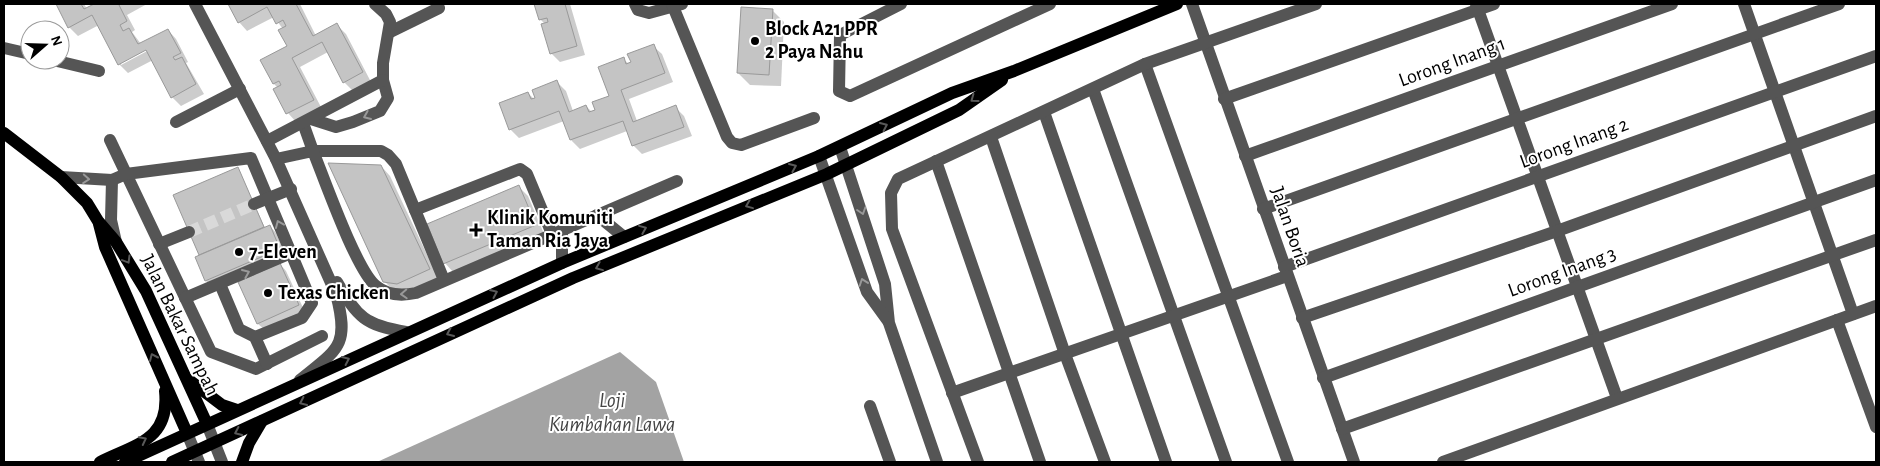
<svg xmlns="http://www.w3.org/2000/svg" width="1880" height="466" viewBox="0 0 1880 466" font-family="'Alegreya Sans',sans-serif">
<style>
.water{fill:#a3a3a3}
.shadow{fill:#0003;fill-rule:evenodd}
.building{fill:#c4c4c4;stroke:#999}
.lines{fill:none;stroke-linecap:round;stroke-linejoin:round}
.minor-tunnel{stroke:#d9d9d9;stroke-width:12;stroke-dasharray:12 6;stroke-linecap:butt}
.minor{stroke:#555;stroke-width:12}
.major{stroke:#000;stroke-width:12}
.oneway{stroke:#595959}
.oneway2{stroke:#999}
.poi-dot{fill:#000;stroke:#fff;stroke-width:2}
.labels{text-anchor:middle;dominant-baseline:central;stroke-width:4;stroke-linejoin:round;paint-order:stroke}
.poi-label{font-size:20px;font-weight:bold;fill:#000;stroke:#fff;text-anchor:start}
.street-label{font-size:20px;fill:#000;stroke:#fff}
.water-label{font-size:21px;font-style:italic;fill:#444;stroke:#fff}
</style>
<rect width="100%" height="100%" fill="#fff"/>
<path class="water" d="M620,352L656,382L684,462H377Z"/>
<g class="shadow">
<path d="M57,4H84L87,9L97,4H147L127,15L135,30L132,32L141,44L168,30L176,39L188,62L186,63L204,94L181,106L172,97L153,60L128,73L119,64L99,25L78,36L69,27ZM150,47L151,49L121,65V62Z"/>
<path d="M229,4H300L316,36L337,25L346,34L371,82L353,91L344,82L328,52L300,67L322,109L296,122L288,113L275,90L278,88L274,84L289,46L283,29L274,17L247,31L239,22Z"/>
<path d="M536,4H570L585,55L560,62L551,53L545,24L540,19Z"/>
<path d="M772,10L784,22L781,86L750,85L738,73Z"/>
<path d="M653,46L662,54L673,82L629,99L637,121L675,107L684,116L692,136L642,154L633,145L627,131L580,149L571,140L564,121L519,138L510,129L528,93L534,99L557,82L566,91L573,111L586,106L592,112L597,111L611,96L623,59L629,64Z"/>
<path d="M381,166L390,176L438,278L406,293L393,290L384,281Z"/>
<path d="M238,168L265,228L270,226L276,233L286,256L213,288L206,281L196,258L201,255Z"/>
<path d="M519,187L528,196L544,234L453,272L445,263Z"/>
<path d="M280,264L286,271L305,312L265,330L258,324Z"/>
</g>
<g class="building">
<path d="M56,4H81L84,9L94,4H122L119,5L127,21L120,25L123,31L129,28L138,44L168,29L181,53L173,57L175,60L182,57L196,84L171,98L146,50L118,65L92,15L68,28Z"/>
<path d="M228,4H296L313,36L337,23L363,72L343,83L322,42L292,58L314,100L286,114L273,89L281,85L279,81L273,84L260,60L287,46L278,30L286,26L283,20L276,24L267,7L238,23Z"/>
<path d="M534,4H565L577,46L550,54L541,24L548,22L547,18L539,20Z"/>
<path d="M741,7L773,9L769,75L737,73Z"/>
<path d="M654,44L665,73L621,90L633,122L676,105L684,127L632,146L623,121L570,140L559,111L509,130L499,103L528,92L531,99L535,98L532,90L557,80L569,112L586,105L589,112L595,110L592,102L609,96L598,67L624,57L626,64L631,62L627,54Z"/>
<path d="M328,163L381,165L430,269L397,284L383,282Z"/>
<path d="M238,167L264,227L199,255L173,195Z"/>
<path d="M519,185L536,225L443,264L427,224Z"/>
<path d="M270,225L280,249L205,281L195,257Z"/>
<path d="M280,263L299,305L257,324L238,282Z"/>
</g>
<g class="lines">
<path class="minor-tunnel" d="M189,232L254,204"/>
<g class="minor">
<path d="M195,4L276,159L336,294C350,346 338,349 300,380"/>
<path d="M635,4L638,10L649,13L682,4"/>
<path d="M672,4L727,137L732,143L741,145L814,118"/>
<path d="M901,4L840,35L839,91L850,96L1050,4"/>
<path d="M1192,4L1354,462"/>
<path d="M1476,4L1617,398"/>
<path d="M1744,4L1853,314"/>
<path d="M390,32L439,8"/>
<path d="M4,48L30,54"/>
<path d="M53,60L99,71"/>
<path d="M1145,64L1288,462"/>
<path d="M1093,89L1226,462"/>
<path d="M1224,99L1494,4"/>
<path d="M1044,112L1166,462"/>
<path d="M311,119L336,127L353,122L380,111L388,98L383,80V63L390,22L386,14L375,4"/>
<path d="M176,122L240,89"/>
<path d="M303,123L313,151H381L388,155L396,164L444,280"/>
<path d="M991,137L1065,354L1105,462"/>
<path d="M110,140L211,352L256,369L322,336"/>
<path d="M267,141L383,80"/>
<path d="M840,147L885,284L889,323L937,462"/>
<path d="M819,156L867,292L888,321"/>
<path d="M1245,156L1672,4"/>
<path d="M276,159L313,151C324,178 356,270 376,286C388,296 402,296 416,293L677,181"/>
<path d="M936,161L1040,462"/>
<path d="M61,177L112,180L126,174L251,158L312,303L302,318L255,337"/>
<path d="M112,180L111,220L116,242"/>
<path d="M254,204L291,189"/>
<path d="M1263,209L1839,4"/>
<path d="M415,210L520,169L527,174L552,234"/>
<path d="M597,215L624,237"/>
<path d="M562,230V263"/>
<path d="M159,244L189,232"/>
<path d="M1284,267L1876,56"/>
<path d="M337,282C358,318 365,325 406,332"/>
<path d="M220,284L239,329L255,337L267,364"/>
<path d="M185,298L291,253"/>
<path d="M1302,318L1557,231L1876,116"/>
<path d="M1837,320L1876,427"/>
<path d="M1323,378L1876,180"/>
<path d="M952,393L1287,276"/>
<path d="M870,406L890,462"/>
<path d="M207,424L222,462"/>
<path d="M1342,429L1876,240"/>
<path d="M187,433L199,462"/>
<path d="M978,462L892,229L891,193L898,179L1145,64L1316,4"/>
<path d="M1443,462L1876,306"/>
</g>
<g class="major">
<path d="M4,133L61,177L87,203L98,221L116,242L146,291L207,424"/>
<path d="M99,224L105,247L187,433"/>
<path d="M189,380L222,405L237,410"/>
<path d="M100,462C136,444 170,440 165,391"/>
<path d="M125,462L562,263L819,156L952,93L1014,71L1177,4"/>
<path d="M172,462L573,278L827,174L959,110L1002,80"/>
<path d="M242,462L249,443L262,421"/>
</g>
</g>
<defs><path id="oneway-chevron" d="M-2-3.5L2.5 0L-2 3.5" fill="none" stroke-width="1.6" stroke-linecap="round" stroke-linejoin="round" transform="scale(1.25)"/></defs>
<g class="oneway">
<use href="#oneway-chevron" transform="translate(974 99) rotate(144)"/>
<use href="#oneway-chevron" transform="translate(884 126) rotate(-25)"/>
<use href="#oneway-chevron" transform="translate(793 167) rotate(-23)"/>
<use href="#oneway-chevron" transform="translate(749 205) rotate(158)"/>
<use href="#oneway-chevron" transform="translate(643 229) rotate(-22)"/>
<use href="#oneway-chevron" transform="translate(127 260) rotate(59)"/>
<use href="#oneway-chevron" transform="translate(599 267) rotate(158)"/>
<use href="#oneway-chevron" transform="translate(494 293) rotate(-24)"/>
<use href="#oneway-chevron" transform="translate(450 333) rotate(156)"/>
<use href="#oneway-chevron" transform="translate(153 357) rotate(-114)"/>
<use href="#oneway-chevron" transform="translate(346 360) rotate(-25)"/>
<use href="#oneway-chevron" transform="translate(303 402) rotate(155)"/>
<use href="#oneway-chevron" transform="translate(238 432) rotate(155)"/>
<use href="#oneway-chevron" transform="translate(143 440) rotate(-27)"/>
</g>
<g class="oneway2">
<use href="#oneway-chevron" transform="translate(367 116) rotate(157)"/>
<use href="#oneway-chevron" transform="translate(86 179) rotate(4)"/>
<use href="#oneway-chevron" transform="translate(862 211) rotate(72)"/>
<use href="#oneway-chevron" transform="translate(279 224) rotate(-113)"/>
<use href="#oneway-chevron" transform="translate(246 273) rotate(-23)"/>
<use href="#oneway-chevron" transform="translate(863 282) rotate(-109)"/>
<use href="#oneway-chevron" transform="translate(404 294) rotate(177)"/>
</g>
<g class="poi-dot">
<circle cx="755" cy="41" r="5"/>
<path d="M473.5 222.5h5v5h5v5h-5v5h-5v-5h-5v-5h5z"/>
<circle cx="239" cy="252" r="5"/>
<circle cx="268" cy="293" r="5"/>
</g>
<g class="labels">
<g class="poi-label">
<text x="765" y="29">Block A21 PPR<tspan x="765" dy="23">2 Paya Nahu</tspan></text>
<text x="487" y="218">Klinik Komuniti<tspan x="487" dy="23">Taman Ria Jaya</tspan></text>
<text x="249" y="252">7-Eleven</text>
<text x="278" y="293">Texas Chicken</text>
</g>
<g class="street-label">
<text transform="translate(1452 62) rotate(-20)">Lorong Inang 1</text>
<text transform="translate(1574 143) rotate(-20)">Lorong Inang 2</text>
<text transform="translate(1290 227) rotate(71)">Jalan Boria</text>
<text transform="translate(1562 272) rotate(-20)">Lorong Inang 3</text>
<text transform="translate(180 325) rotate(64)">Jalan Bakar Sampah</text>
</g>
<g class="water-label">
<text x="612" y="400">Loji<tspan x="612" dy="24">Kumbahan Lawa</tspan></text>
</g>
</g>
<rect width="1880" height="466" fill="none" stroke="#000000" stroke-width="10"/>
<g transform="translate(45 45) rotate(70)"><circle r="24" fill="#ffffff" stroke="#999999"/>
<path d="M0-4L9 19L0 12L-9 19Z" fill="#000000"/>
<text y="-8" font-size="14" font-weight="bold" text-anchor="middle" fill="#000000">N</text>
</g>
</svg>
